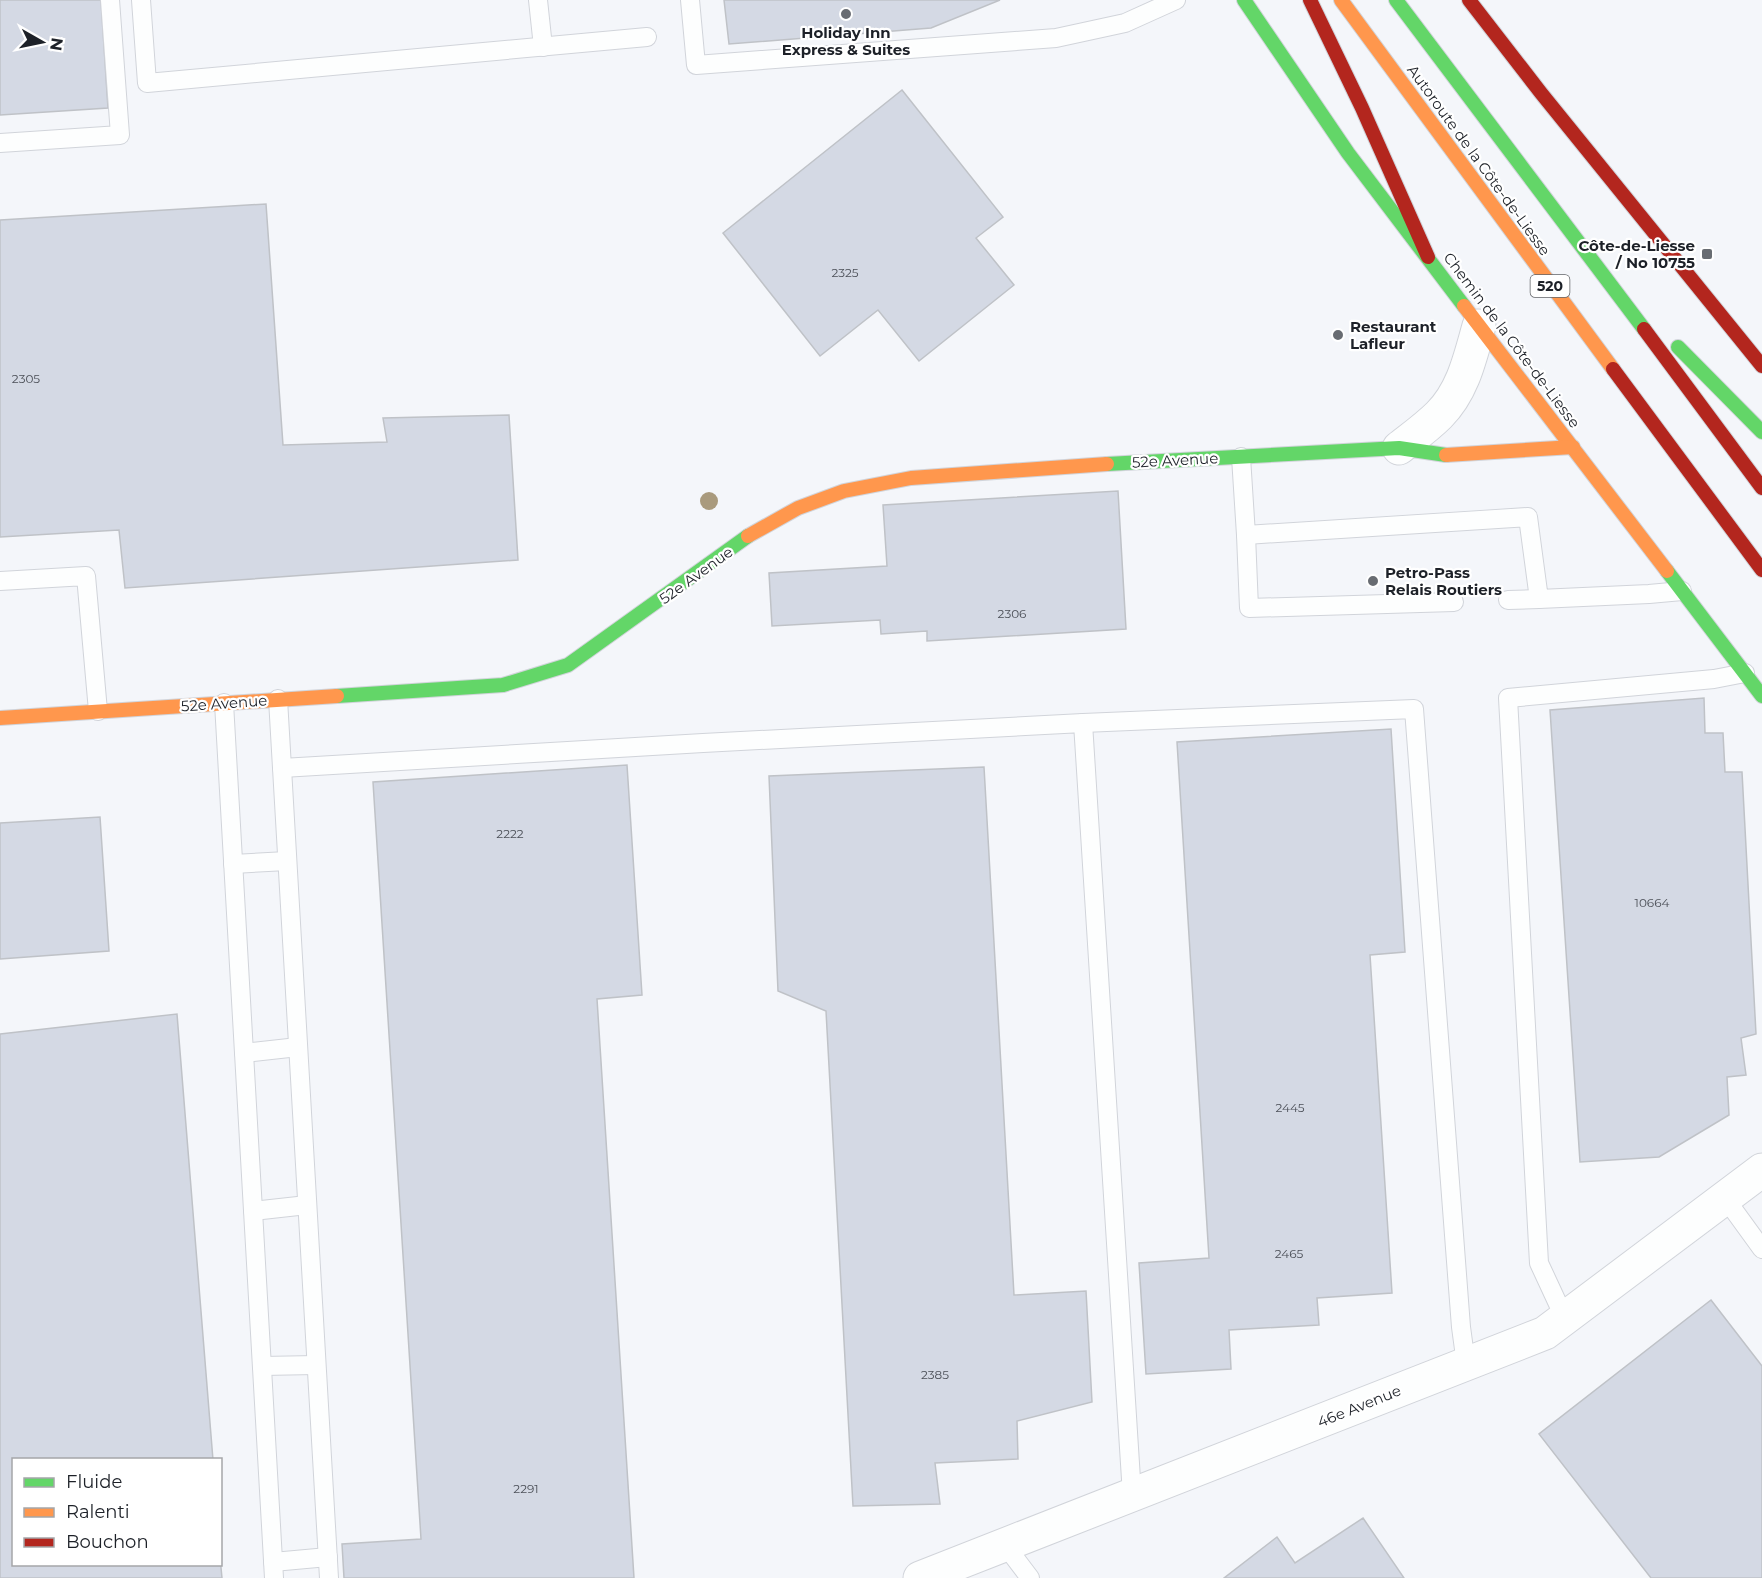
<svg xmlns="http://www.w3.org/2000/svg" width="1762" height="1578" viewBox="0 0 1762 1578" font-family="Montserrat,sans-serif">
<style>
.building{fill:#d4d9e4;stroke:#bfc2c7;stroke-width:1.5}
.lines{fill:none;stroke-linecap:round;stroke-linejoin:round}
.lane-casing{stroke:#d1d4da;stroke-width:20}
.street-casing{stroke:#d1d4da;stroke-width:35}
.fast-casing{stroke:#d1d4da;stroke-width:16}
.slow-casing{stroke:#d1d4da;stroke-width:16}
.jam-casing{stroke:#d1d4da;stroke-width:16}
.lane{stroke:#fdfefe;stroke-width:18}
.street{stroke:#fdfefe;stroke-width:33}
.fast{stroke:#63d668;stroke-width:14}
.slow{stroke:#ff974d;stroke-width:14}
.jam{stroke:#b3261e;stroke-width:14}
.tree{fill:#a99a7d}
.poi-dot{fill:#686c72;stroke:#fff;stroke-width:2}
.labels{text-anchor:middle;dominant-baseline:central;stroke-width:4.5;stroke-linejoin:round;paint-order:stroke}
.number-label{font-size:12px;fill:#4b4f57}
.shield{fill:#fff;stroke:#616468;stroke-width:1.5}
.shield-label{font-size:14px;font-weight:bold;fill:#1d2128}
.poi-label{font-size:15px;font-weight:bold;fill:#1d2128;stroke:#fff;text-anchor:start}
.street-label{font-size:15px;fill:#1d2128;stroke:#fff}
</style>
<rect width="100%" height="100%" fill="#f4f6fa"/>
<g class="building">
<path d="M0,0H101L108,108L0,115Z"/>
<path d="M724,0H1000L931,28L729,44Z"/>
<path d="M902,90L1003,217L976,238L1014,285L919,361L878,310L820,356L723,233Z"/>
<path d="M266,204L283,445L387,442L383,418L509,415L518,560L125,588L119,530L0,537V220Z"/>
<path d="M1118,491L1126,629L927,641V631L881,634L880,620L772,626L769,573L887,566L883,505Z"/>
<path d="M1704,698L1705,733H1723L1725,772H1742L1756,1034L1741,1038L1746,1075L1727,1077L1729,1115L1659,1157L1580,1162L1550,710Z"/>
<path d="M1391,729L1405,952L1370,955L1392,1293L1317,1298L1319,1325L1229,1330L1231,1369L1146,1374L1139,1263L1209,1258L1177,742Z"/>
<path d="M627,765L642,995L597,999L634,1578H344L342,1544L421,1539L373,782Z"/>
<path d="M984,767L1014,1295L1086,1291L1092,1402L1017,1421L1018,1459L935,1463L940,1504L853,1506L826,1011L778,991L769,776Z"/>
<path d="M100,817L109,951L0,959V823Z"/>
<path d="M177,1014L213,1460H14V1564H220V1557L222,1578H0V1034Z"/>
<path d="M1711,1300L1762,1366V1578H1651L1539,1434Z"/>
<path d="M1363,1518L1404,1578H1224L1277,1537L1295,1563Z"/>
</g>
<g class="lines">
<defs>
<g id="lane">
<path d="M141,0L147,83L647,37"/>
<path d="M538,0L543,47"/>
<path d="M690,0L696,65L1056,38L1125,23L1176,0"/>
<path d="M0,143L120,135L110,0"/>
<path d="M1241,457L1246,535L1528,517L1539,599L1649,594L1682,591"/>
<path d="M1246,535L1249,608L1454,602"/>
<path d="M0,581L86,576L98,711"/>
<path d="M1508,600L1539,599"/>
<path d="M278,699L282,768L703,743L1083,723L1132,1495"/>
<path d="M224,703L274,1578"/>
<path d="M1083,723L1414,709L1461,1327L1466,1364"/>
<path d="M282,768L329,1578"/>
<path d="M233,864L287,861"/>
<path d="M244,1053L298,1047"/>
<path d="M1725,1198L1762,1249"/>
<path d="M253,1211L307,1205"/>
<path d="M1565,1319L1539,1263L1508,698L1714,679L1745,673"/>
<path d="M262,1366L316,1365"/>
<path d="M1005,1545L1030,1578"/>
<path d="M273,1562L328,1557"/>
</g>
<g id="street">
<path d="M1399,448C1413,437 1427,427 1439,415C1463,391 1470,358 1479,326"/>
<path d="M920,1578L1545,1333L1762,1170"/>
</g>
<g id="fast">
<path d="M1244,0L1348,153L1464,306"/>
<path d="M1396,0L1644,329"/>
<path d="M1678,347L1762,432"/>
<path d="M1107,464L1399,448L1446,455"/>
<path d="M1667,571L1762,696"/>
<path d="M337,696L503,685L568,665L748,536"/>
</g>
<g id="slow">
<path d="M1341,0L1613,369"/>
<path d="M1464,306L1667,571"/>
<path d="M1446,455L1573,447"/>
<path d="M748,536L798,508L844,491L911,478L1107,464"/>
<path d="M0,718L337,696"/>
</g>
<g id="jam">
<path d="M1310,0L1362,108L1428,257"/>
<path d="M1469,0L1541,93L1762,366"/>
<path d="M1644,329L1762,488"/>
<path d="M1613,369L1762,570"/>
</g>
</defs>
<use href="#lane" class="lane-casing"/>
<use href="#street" class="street-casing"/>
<use href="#fast" class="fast-casing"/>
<use href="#slow" class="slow-casing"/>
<use href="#jam" class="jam-casing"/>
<use href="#lane" class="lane"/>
<use href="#street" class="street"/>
<use href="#fast" class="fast"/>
<use href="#slow" class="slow"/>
<use href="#jam" class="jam"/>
</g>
<circle class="tree" cx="709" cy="501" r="9"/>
<g class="poi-dot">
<circle cx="846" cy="14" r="6"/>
<rect x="1701" y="248" width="12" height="12" rx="3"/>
<circle cx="1338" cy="335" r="6"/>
<circle cx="1373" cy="581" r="6"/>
</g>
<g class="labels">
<g class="number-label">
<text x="845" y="272">2325</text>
<text x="26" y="378">2305</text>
<text x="1012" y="613">2306</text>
<text x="510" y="833">2222</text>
<text x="1652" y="902">10664</text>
<text x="1290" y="1107">2445</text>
<text x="1289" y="1253">2465</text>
<text x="935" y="1374">2385</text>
<text x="526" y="1488">2291</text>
</g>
<rect class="shield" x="1530.5" y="275" width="39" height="22" rx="4.5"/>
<g class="shield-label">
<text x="1550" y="286">520</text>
</g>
<g class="poi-label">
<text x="846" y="32" text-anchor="middle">Holiday Inn<tspan x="846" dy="17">Express &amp; Suites</tspan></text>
<text x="1695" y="245" text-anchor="end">Côte-de-Liesse<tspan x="1695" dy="17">/ No 10755</tspan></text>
<text x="1350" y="326">Restaurant<tspan x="1350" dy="17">Lafleur</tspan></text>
<text x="1385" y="572">Petro-Pass<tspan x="1385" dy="17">Relais Routiers</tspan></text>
</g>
<g class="street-label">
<text transform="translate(1479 160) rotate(54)">Autoroute de la Côte-de-Liesse</text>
<text transform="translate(1512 340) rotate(53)">Chemin de la Côte-de-Liesse</text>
<text transform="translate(1175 460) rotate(-3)">52e Avenue</text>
<text transform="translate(696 575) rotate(-36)">52e Avenue</text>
<text transform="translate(224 703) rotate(-4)">52e Avenue</text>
<text transform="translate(1359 1406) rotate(-22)">46e Avenue</text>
</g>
</g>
<rect x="12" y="1458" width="210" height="108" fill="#ffffff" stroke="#a5a6a9" stroke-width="1.5"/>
<rect x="24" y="1478" width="30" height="9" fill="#63d668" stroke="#a5a6a9" stroke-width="1.5"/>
<text x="66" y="1488" font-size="18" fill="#1d2128">Fluide</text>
<rect x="24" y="1508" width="30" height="9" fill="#ff974d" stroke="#a5a6a9" stroke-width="1.5"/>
<text x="66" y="1518" font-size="18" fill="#1d2128">Ralenti</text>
<rect x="24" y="1538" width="30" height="9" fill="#b3261e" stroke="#a5a6a9" stroke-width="1.5"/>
<text x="66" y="1548" font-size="18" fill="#1d2128">Bouchon</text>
<g transform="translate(42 42) rotate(99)" stroke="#ffffff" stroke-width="4.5" paint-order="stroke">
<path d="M0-4.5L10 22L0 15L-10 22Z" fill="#1d2128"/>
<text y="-9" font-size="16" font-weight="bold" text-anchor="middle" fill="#1d2128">N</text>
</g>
</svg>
